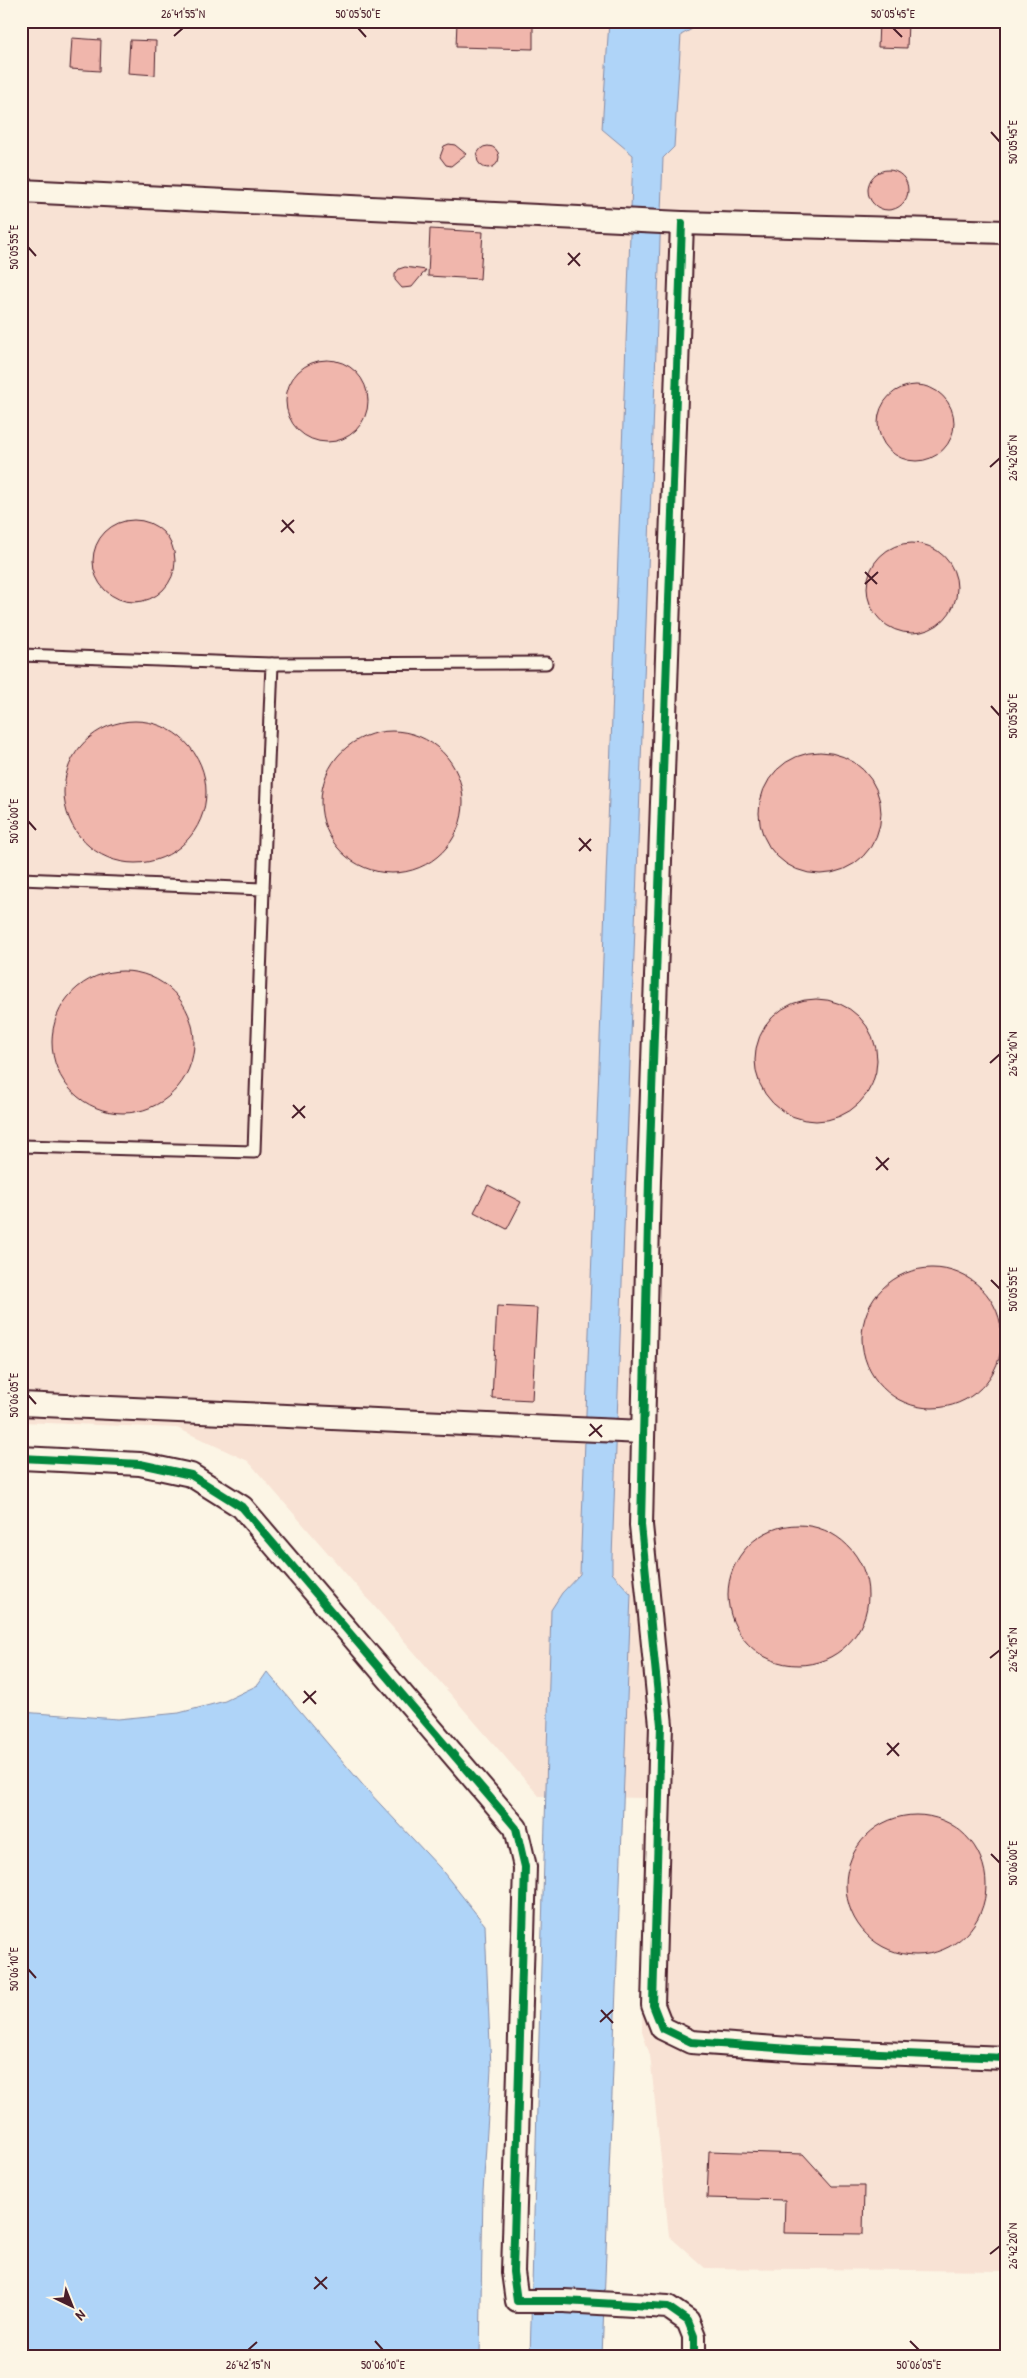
<svg xmlns="http://www.w3.org/2000/svg" width="1027" height="2378" viewBox="0 0 1027 2378" font-family="'Patrick Hand',sans-serif">
<style>
.built{fill:#f8e2d4}
.water{fill:#afd4f8;stroke:#878ca6}
.building{fill:#f0b6ac;stroke:#4a1f2b}
.lines{fill:none;stroke-linecap:round;stroke-linejoin:round}
.lane-casing{stroke:#4a1f2b;stroke-width:15}
.street-casing{stroke:#4a1f2b;stroke-width:26}
.lane{stroke:#fcf5e5;stroke-width:11}
.street{stroke:#fcf5e5;stroke-width:22}
.cycleway-casing{stroke:#fcf5e5;stroke-width:11}
.cycleway{stroke:#00873e;stroke-width:8}
.ticks{fill:none;stroke:#4a1f2b;stroke-width:2}
.neatline{fill:none;stroke:#4a1f2b;stroke-width:2}
.ticks-label{font-size:12px;text-anchor:middle;fill:#4a1f2b}
</style>
<rect width="100%" height="100%" fill="#fcf5e5"/>
<filter id="ink" filterUnits="userSpaceOnUse"><feTurbulence type="fractalNoise" baseFrequency=".02" numOctaves="2"/><feDisplacementMap in="SourceGraphic" scale="10" xChannelSelector="R" yChannelSelector="G"/><feConvolveMatrix kernelMatrix="1 2 1 2 8 2 1 2 1" color-interpolation-filters="sRGB"/></filter>
<g filter="url(#ink)">
<path class="built" d="M21,21H1006V2271L705,2268L669,2236L650,2055L642,2032L644,1798L539,1796L248,1461L177,1428L21,1422Z"/>
<g class="water">
<path d="M609,21H693L692,29L681,35L674,147L663,158L612,1558V1573L631,1594L602,2357H530L551,1610L562,1593L580,1574L633,155L602,129Z"/>
<path d="M267,1672L367,1790L440,1868L485,1925L491,2069L483,2192L480,2357H21V1712L118,1719L179,1713L225,1701L258,1685Z"/>
</g>
<g class="building">
<path d="M457,21H533V49L456,47Z"/>
<path d="M879,21H908L907,48L878,47Z"/>
<path d="M72,38L101,40L100,71L70,69Z"/>
<path d="M130,40L156,41L155,75L128,73Z"/>
<path d="M449,144L455,145L466,154L451,166L446,165L440,157L444,146Z"/>
<circle cx="488" cy="157" r="11"/>
<circle cx="888" cy="190" r="20"/>
<path d="M430,229L483,232L480,279L428,276Z"/>
<path d="M405,267L426,270L412,287L402,288L395,280V274L399,269Z"/>
<circle cx="327" cy="401" r="41"/>
<circle cx="916" cy="423" r="38"/>
<circle cx="134" cy="561" r="41"/>
<circle cx="912" cy="588" r="45"/>
<circle cx="135" cy="792" r="71"/>
<circle cx="392" cy="802" r="71"/>
<circle cx="820" cy="813" r="61"/>
<circle cx="123" cy="1042" r="71"/>
<circle cx="816" cy="1060" r="61"/>
<path d="M488,1185L521,1202L507,1229L474,1212Z"/>
<circle cx="932" cy="1338" r="70"/>
<path d="M497,1306L537,1308L532,1400L492,1398Z"/>
<circle cx="798" cy="1595" r="70"/>
<circle cx="916" cy="1885" r="70"/>
<path d="M709,2151L803,2154L832,2186H864L863,2234L784,2233L785,2200L707,2198Z"/>
</g>
<g class="lines">
<defs>
<g id="lane">
<path d="M21,655L272,664L263,889"/>
<path d="M272,664L546,663"/>
<path d="M21,879L263,889L254,1152L21,1146"/>
</g>
<g id="street">
<path d="M21,191L682,223L1006,232"/>
<path d="M682,223L649,1179L641,1525L661,1725L653,2005L662,2028L691,2042L804,2050L1006,2058"/>
<path d="M21,1404L643,1432"/>
<path d="M21,1458L140,1464L191,1475L242,1507L516,1828L525,1867L513,2272L517,2301H564L668,2307L688,2321L694,2336V2357"/>
</g>
</defs>
<use href="#lane" class="lane-casing"/>
<use href="#street" class="street-casing"/>
<use href="#lane" class="lane"/>
<use href="#street" class="street"/>
<defs>
<g id="cycleway">
<path d="M682,223L649,1179L641,1525L661,1725L653,2005L662,2028L691,2042L804,2050L1006,2058"/>
<path d="M21,1458L140,1464L191,1475L242,1507L516,1828L525,1867L513,2272L517,2301H564L668,2307L688,2321L694,2336V2357"/>
</g>
</defs>
<use href="#cycleway" class="cycleway-casing"/>
<use href="#cycleway" class="cycleway"/>
</g>
</g>
<path class="ticks" d="M358,28L366,37M893,28L902,37M174,36L183,28M991,132L1000,142M28,247L36,256M568,253L580,266M568,265L580,253M990,467L1000,458M282,520L294,533M281,532L294,520M865,572L877,584M865,584L878,572M991,706L1000,716M28,821L36,830M579,838L591,851M579,851L591,839M990,1063L1000,1054M293,1105L305,1118M292,1118L305,1106M876,1157L888,1170M876,1170L889,1158M991,1280L1000,1289M28,1395L36,1404M590,1424L602,1437M589,1436L602,1425M990,1658L1000,1650M304,1691L316,1704M303,1703L316,1691M887,1743L899,1756M887,1755L899,1743M991,1854L1000,1863M28,1969L36,1978M601,2010L613,2023M600,2022L613,2010M990,2254L1000,2246M315,2277L327,2289M314,2289L327,2277M375,2341L383,2350M910,2341L919,2350M248,2350L257,2342"/>
<rect width="1027" height="2378" fill="none" stroke="#fcf5e5" stroke-width="55"/>
<g transform="translate(72 2306) rotate(137)" stroke="#fcf5e5" stroke-width="4" paint-order="stroke">
<path d="M0-4L9 19L0 12L-9 19Z" fill="#4a1f2b"/>
<text y="-8" font-size="14" font-weight="bold" text-anchor="middle" fill="#4a1f2b">N</text>
</g>
<rect x="28" y="28" width="972" height="2322" class="neatline"/>
<g class="ticks-label">
<text x="183" y="18">26°41'55"N</text>
<text x="358" y="18">50°05'50"E</text>
<text x="893" y="18">50°05'45"E</text>
<text transform="translate(1013 142) rotate(-90)" y="4">50°05'45"E</text>
<text transform="translate(14 247) rotate(-90)" y="4">50°05'55"E</text>
<text transform="translate(1013 458) rotate(-90)" y="4">26°42'05"N</text>
<text transform="translate(1013 716) rotate(-90)" y="4">50°05'50"E</text>
<text transform="translate(14 821) rotate(-90)" y="4">50°06'00"E</text>
<text transform="translate(1013 1054) rotate(-90)" y="4">26°42'10"N</text>
<text transform="translate(1013 1289) rotate(-90)" y="4">50°05'55"E</text>
<text transform="translate(14 1395) rotate(-90)" y="4">50°06'05"E</text>
<text transform="translate(1013 1650) rotate(-90)" y="4">26°42'15"N</text>
<text transform="translate(1013 1863) rotate(-90)" y="4">50°06'00"E</text>
<text transform="translate(14 1969) rotate(-90)" y="4">50°06'10"E</text>
<text transform="translate(1013 2246) rotate(-90)" y="4">26°42'20"N</text>
<text x="248" y="2369">26°42'15"N</text>
<text x="383" y="2369">50°06'10"E</text>
<text x="919" y="2369">50°06'05"E</text>
</g>
</svg>
